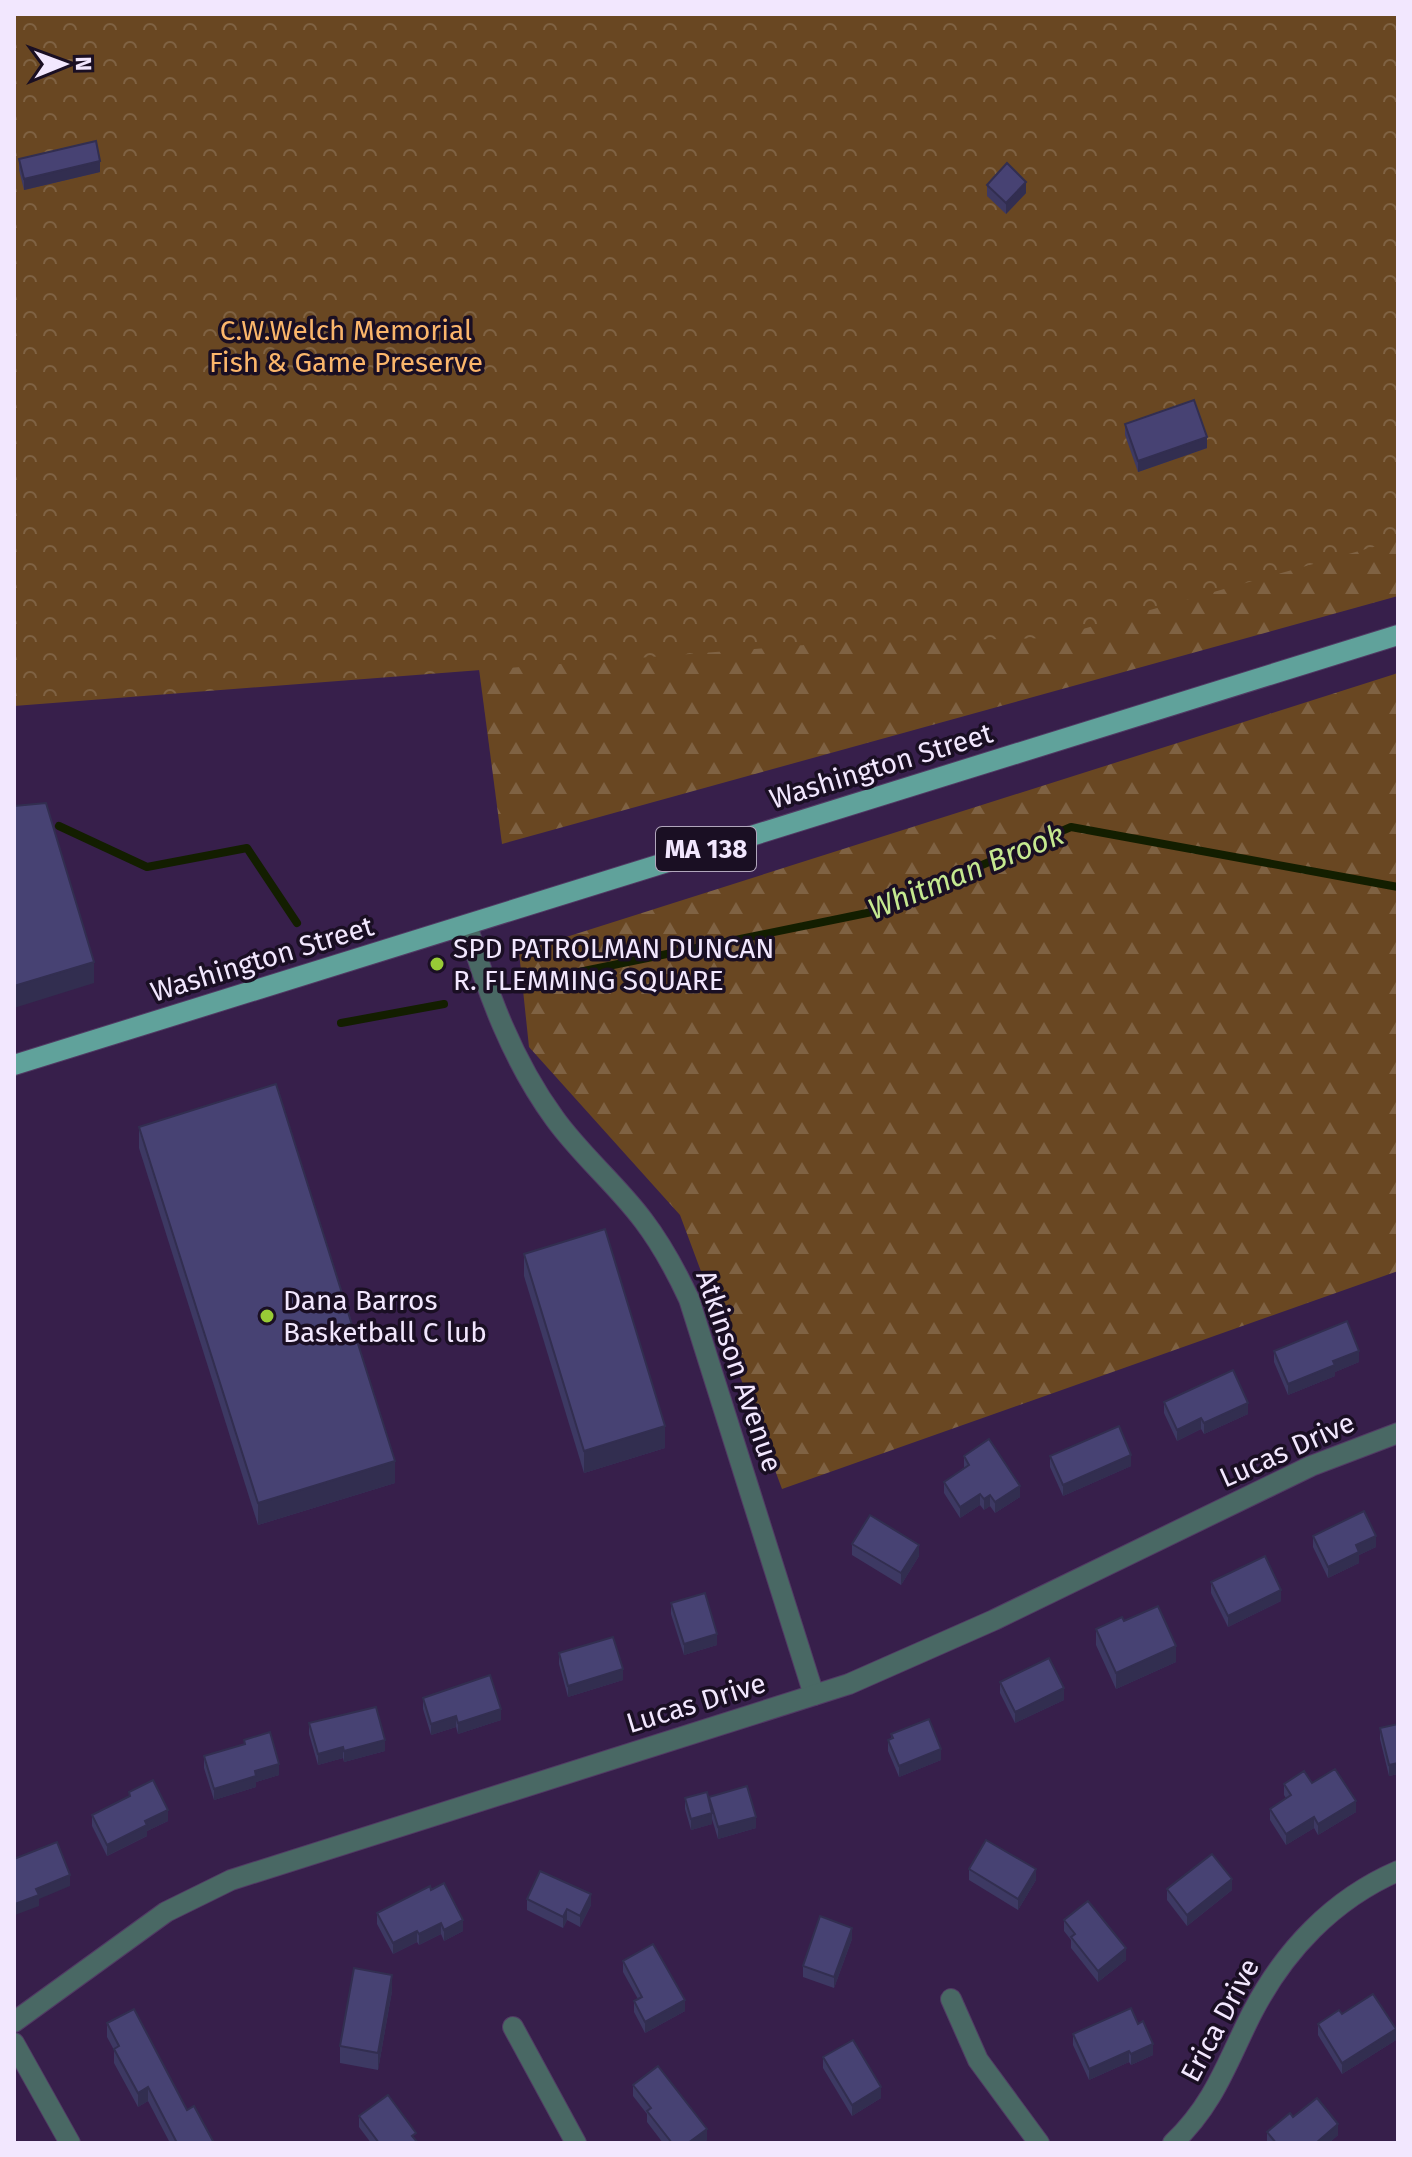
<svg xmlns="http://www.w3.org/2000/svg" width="1412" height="2157" viewBox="0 0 1412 2157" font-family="'Fira Sans',sans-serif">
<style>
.forest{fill:url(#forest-firs)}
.park{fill:url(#park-crowns)}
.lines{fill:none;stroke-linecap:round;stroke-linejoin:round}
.stream{stroke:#131e00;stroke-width:8}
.minor-casing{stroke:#513b64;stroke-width:22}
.primary-casing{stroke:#513b64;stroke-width:22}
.minor{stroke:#496864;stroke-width:20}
.primary{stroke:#60a29b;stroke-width:20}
.wall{fill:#3d3963}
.shaded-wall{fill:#322e50}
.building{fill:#474273;stroke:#322e50;stroke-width:2}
.poi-dot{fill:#98cb36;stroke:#1a0f23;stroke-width:3}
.labels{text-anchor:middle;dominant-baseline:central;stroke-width:7;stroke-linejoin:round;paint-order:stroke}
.shield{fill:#1a0f23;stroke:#b1a6bc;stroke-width:2}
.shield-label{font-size:26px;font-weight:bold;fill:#f2e7fe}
.park-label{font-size:28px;fill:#fbb66b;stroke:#1a0f23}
.street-label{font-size:28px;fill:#f2e7fe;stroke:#1a0f23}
.poi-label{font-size:28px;fill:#f2e7fe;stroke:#1a0f23;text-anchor:start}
.water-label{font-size:30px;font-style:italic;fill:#c5e990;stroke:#1a0f23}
</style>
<defs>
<pattern id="forest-firs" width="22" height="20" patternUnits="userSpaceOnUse" patternTransform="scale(2)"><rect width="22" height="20" fill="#694722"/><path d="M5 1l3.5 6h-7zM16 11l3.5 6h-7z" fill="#7f6243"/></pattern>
<pattern id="park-crowns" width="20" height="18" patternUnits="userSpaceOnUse" patternTransform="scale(2)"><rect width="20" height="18" fill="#694722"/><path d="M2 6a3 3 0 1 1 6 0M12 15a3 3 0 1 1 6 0" fill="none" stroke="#7f6243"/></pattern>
</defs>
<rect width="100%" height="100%" fill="#371f4b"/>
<g class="forest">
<path d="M393,14H1398V596L502,844Z"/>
<path d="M1398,673V1271L782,1489L680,1215L529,1047L519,952Z"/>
</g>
<path class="park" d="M14,14H1398V540L1051,638L844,642L14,706Z"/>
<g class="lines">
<g class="stream">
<path d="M59,826L147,867L247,848L297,923"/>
<path d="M535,981L872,912L1071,827L1398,887"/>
<path d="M341,1023L444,1004"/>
</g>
<defs>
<g id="minor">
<path d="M467,925C488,994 512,1060 555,1119C581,1155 616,1184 643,1220C662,1245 676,1271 689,1299L814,1695"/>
<path d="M951,1999L978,2060L1039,2143"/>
<path d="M14,2022L166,1912L231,1880L849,1684L994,1620L1311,1466L1398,1433"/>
<path d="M513,2027L576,2143"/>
<path d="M14,2043L70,2143"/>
<path d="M1173,2143C1215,2103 1227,2062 1252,2013C1284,1951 1333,1899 1398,1871"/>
</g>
<path id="primary" d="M14,1065L1398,635"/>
</defs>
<use href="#minor" class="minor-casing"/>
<use href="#primary" class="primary-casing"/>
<use href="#minor" class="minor"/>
<use href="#primary" class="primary"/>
</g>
<g class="wall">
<path d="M19,159L100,172L24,190L19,170Z"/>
<path d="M987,185L1026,193L1006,214L987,196Z"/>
<path d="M1125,424L1207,448L1138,472L1125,435Z"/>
<path d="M139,1127L395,1483L258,1525L139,1148Z"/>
<path d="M524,1254L665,1448L584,1473L524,1276Z"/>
<path d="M1274,1351L1359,1362L1335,1372V1376L1288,1395L1274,1362Z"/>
<path d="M1164,1402L1248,1414L1204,1434L1201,1429L1177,1441L1164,1413Z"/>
<path d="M964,1456L1020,1497L995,1513L990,1506L984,1510L980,1505L960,1518L944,1493V1482L964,1468Z"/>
<path d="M1050,1456L1131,1466L1063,1496L1050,1467Z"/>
<path d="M1313,1536L1376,1547L1359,1555V1563L1328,1578L1313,1547Z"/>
<path d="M852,1544L919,1556L901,1585L852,1555Z"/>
<path d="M1211,1582L1281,1601L1228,1627L1211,1593Z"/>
<path d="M671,1603L717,1645L684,1655L671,1614Z"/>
<path d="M1124,1621L1176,1662L1116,1689L1096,1645V1629Z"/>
<path d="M559,1653L623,1680L568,1697L559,1664Z"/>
<path d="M1000,1682L1064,1700L1015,1723L1000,1693Z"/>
<path d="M423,1698L501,1720L458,1734L456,1727L431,1735L423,1709Z"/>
<path d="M1398,1708V1774L1389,1776L1380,1739V1728L1397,1724L1396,1709Z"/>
<path d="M309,1723L385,1751L344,1762L343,1758L318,1765L309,1734Z"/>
<path d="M891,1734L941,1760L899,1777L888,1751V1740L891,1739Z"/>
<path d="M244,1740L279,1775L256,1782V1787L214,1800L204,1768V1756L244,1744Z"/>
<path d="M1312,1783L1356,1812L1318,1835L1314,1828L1286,1845L1270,1820V1809L1286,1798L1284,1795V1784Z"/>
<path d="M129,1792L168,1821L147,1831V1836L107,1856L92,1826V1815L129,1797Z"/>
<path d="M685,1798L709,1801L756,1828L718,1839L712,1819V1824L691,1830L685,1809Z"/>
<path d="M969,1869L1036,1880L1018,1910L969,1880Z"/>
<path d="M430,1886L463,1931L444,1941L441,1934L419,1945L417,1942L393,1954L377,1924V1913Z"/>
<path d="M1167,1889L1232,1890L1187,1926L1167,1900Z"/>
<path d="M527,1899L591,1905L580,1927L567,1920L563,1928L527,1910Z"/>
<path d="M1064,1920L1126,1960L1098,1982L1071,1948V1940L1064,1931Z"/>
<path d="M852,1939L834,1988L803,1977V1966Z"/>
<path d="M623,1961L685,2011L645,2033L634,2012V2001L638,1999L623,1972Z"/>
<path d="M392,1991L378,2070L340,2063V2046Z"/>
<path d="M1342,2014L1396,2040L1342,2074L1318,2035V2024Z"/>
<path d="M107,2023L187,2110L214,2143H170L148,2101L138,2107L114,2063V2050L107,2037Z"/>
<path d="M1073,2034L1153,2055L1131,2065L1129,2062L1089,2080L1073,2045Z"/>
<path d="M823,2057L881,2098L852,2116L823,2068Z"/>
<path d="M633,2085L707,2140L702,2143H663L647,2122V2114L633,2096Z"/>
<path d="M359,2116L416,2141L418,2143H371L359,2127Z"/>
<path d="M1293,2117L1338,2135L1329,2143H1267V2132Z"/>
</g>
<g class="shaded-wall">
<path d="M100,161V172L24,190V179Z"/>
<path d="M1026,182V193L1006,214V203Z"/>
<path d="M1207,437V448L1138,472V461Z"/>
<path d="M94,962V983L14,1008V986Z"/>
<path d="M1359,1351V1362L1335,1372V1376L1288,1395V1384L1333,1361Z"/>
<path d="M1248,1403V1414L1204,1434V1423Z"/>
<path d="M1201,1418V1429L1177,1441V1430Z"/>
<path d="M665,1426V1448L584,1473V1451Z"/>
<path d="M1131,1455V1466L1063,1496V1485Z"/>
<path d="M395,1461V1483L258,1525V1503Z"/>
<path d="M1020,1486V1497L995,1513V1502Z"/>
<path d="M980,1494V1505L960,1518V1507Z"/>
<path d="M990,1495V1506L984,1510V1499Z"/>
<path d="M1376,1536V1547L1359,1555V1563L1328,1578V1567L1356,1545Z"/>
<path d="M919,1545V1556L901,1585V1573Z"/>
<path d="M1281,1590V1601L1228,1627V1616Z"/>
<path d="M717,1634V1645L684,1655V1644Z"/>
<path d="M1176,1646V1662L1116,1689V1673Z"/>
<path d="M623,1669V1680L568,1697V1686Z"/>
<path d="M1064,1688V1700L1015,1723V1712Z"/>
<path d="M501,1709V1720L458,1734V1723Z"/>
<path d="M456,1716V1727L431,1735V1724Z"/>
<path d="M385,1740V1751L344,1762V1751Z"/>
<path d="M343,1747V1758L318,1765V1754Z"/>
<path d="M941,1749V1760L899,1777V1766Z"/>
<path d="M1398,1763V1774L1389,1776V1765Z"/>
<path d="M279,1764V1775L256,1782V1787L214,1800V1789L255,1771Z"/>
<path d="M1356,1801V1812L1318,1835V1824Z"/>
<path d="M168,1810V1821L147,1831V1836L107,1856V1845L145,1821Z"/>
<path d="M712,1813V1824L691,1830V1819Z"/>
<path d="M756,1817V1828L718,1839V1827Z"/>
<path d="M1314,1817V1828L1286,1845V1834Z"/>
<path d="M1036,1869V1880L1018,1910V1899Z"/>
<path d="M70,1875V1886L39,1899V1906L15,1915V1904L36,1889Z"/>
<path d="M1232,1879V1890L1187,1926V1915Z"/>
<path d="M591,1894V1905L580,1927V1916Z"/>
<path d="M567,1909V1920L563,1928V1917Z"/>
<path d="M463,1920V1931L444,1941V1930Z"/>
<path d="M441,1923V1934L419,1945V1934Z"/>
<path d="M852,1928V1939L834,1988V1977Z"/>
<path d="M417,1931V1942L393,1954V1943Z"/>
<path d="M1126,1948V1960L1098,1982V1971Z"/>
<path d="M392,1975V1991L378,2070V2053Z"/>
<path d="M685,2000V2011L645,2033V2022Z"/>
<path d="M1396,2029V2040L1342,2074V2063Z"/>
<path d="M1153,2044V2055L1131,2065V2054Z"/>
<path d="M1129,2051V2062L1089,2080V2069Z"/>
<path d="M148,2087V2101L138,2107V2093Z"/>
<path d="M881,2087V2098L852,2116V2105Z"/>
<path d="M1338,2124V2135L1329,2143H1316Z"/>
<path d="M707,2129V2140L702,2143H688Z"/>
</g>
<g class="building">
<path d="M96,141L100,161L24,179L19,159Z"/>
<path d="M1007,163L1026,182L1006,203L987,185Z"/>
<path d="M1194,400L1207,437L1138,461L1125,424Z"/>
<path d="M46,803L94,962L14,986V806Z"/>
<path d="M276,1084L395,1461L258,1503L139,1127Z"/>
<path d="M605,1229L665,1426L584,1451L524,1254Z"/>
<path d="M1347,1321L1359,1351L1333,1361L1335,1365L1288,1384L1274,1351Z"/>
<path d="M1233,1370L1248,1403L1204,1423L1201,1418L1177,1430L1164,1402Z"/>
<path d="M1119,1426L1131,1455L1063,1485L1050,1456Z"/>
<path d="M989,1439L1020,1486L995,1502L990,1495L984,1499L980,1494L960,1507L944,1482L969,1465L964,1456Z"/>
<path d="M1364,1511L1376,1536L1356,1545L1359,1552L1328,1567L1313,1536Z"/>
<path d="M870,1515L919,1545L901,1573L852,1544Z"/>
<path d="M1265,1556L1281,1590L1228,1616L1211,1582Z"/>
<path d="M705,1593L717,1634L684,1644L671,1603Z"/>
<path d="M1158,1606L1176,1646L1116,1673L1096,1629L1122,1617L1124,1621Z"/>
<path d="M613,1637L623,1669L568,1686L559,1653Z"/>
<path d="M1049,1658L1064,1688L1015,1712L1000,1682Z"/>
<path d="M490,1675L501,1709L458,1723L456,1716L431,1724L423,1698Z"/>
<path d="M376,1707L385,1740L344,1751L343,1747L318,1754L309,1723Z"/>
<path d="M929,1719L941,1749L899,1766L888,1740L893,1738L891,1734Z"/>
<path d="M1398,1724V1763L1389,1765L1380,1728Z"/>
<path d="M270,1732L279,1764L255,1771L256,1776L214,1789L204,1756L245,1744L244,1740Z"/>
<path d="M1335,1769L1356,1801L1318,1824L1314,1817L1286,1834L1270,1809L1291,1795L1284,1784L1304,1771L1312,1783Z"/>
<path d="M153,1780L168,1810L145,1821L147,1825L107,1845L92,1815L130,1796L129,1792Z"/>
<path d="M747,1786L756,1817L718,1827L709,1797Z"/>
<path d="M707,1792L712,1813L691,1819L685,1798Z"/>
<path d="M986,1840L1036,1869L1018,1899L969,1869Z"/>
<path d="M57,1842L70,1875L36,1889L39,1895L15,1904L14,1900V1859Z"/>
<path d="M1212,1854L1232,1879L1187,1915L1167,1889Z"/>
<path d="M540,1871L591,1894L580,1916L567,1909L563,1917L527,1899Z"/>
<path d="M444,1883L463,1920L444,1930L441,1923L419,1934L417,1931L393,1943L377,1913L430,1886L431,1890Z"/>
<path d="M1088,1901L1126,1948L1098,1971L1071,1937L1075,1934L1064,1920Z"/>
<path d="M820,1916L852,1928L834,1977L803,1966Z"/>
<path d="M653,1944L685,2000L645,2022L634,2001L642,1997L623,1961Z"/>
<path d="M354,1968L392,1975L378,2053L340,2046Z"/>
<path d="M1373,1994L1396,2029L1342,2063L1318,2024L1339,2010L1342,2014Z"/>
<path d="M1131,2008L1138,2024L1143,2021L1153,2044L1131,2054L1129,2051L1089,2069L1073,2034Z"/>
<path d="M134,2009L187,2110L194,2106L214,2143H177L148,2087L138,2093L114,2049L119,2046L107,2023Z"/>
<path d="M853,2040L881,2087L852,2105L823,2057Z"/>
<path d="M658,2066L707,2129L688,2143H672L647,2111L651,2108L633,2085Z"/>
<path d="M388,2095L416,2133L412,2136L418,2143H379L359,2116Z"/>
<path d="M1317,2098L1338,2124L1316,2143H1276L1267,2132L1290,2113L1293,2117Z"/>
</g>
<g class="poi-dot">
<circle cx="437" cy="964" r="8"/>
<circle cx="267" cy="1316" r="8"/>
</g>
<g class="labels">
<rect class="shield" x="656" y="827" width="100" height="44" rx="6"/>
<g class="shield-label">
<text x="706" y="849">MA 138</text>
</g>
<g class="park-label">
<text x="346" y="330">C.W.Welch Memorial<tspan x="346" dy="32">Fish &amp; Game Preserve</tspan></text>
</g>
<g class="street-label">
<text transform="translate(881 766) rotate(-17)">Washington Street</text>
<text transform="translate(262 959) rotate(-17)">Washington Street</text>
<text transform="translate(739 1371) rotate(71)">Atkinson Avenue</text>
<text transform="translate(1287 1450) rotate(-24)">Lucas Drive</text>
<text transform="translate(696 1703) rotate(-17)">Lucas Drive</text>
<text transform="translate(1220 2020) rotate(-62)">Erica Drive</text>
</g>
<g class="poi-label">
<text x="453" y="948">SPD PATROLMAN DUNCAN<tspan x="453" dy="32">R. FLEMMING SQUARE</tspan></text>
<text x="283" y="1300">Dana Barros<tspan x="283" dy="32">Basketball C lub</tspan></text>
</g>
<g class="water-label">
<text transform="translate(966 872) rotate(-22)">Whitman Brook</text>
</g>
</g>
<rect width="1412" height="2157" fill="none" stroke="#f2e7fe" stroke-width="32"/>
<g transform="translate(64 64) rotate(89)" stroke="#1a0f23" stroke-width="6" paint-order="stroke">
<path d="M0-6L14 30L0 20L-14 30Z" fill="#f2e7fe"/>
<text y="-12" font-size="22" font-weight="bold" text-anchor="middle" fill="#f2e7fe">N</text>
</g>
</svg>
